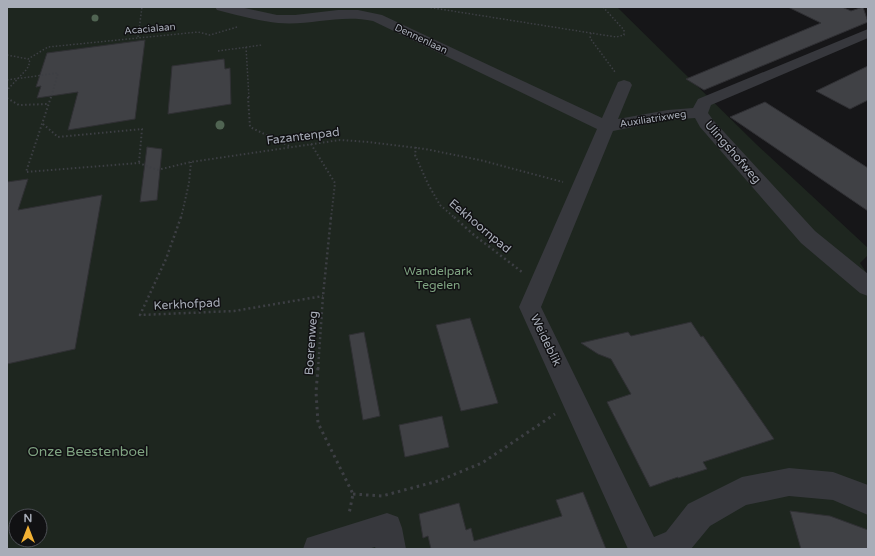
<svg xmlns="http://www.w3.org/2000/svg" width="875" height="556" viewBox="0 0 875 556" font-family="'Varela Round',sans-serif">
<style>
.green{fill:#1e261f;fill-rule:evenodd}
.building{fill:#404145;stroke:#303034}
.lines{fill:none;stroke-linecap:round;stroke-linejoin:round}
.path-far3{stroke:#3d3f44;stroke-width:1.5;stroke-dasharray:1.5 2;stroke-linecap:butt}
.path-far2{stroke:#3d3f44;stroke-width:2;stroke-dasharray:1.5 2.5;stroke-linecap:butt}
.path-far1{stroke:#3d3f44;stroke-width:2.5;stroke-dasharray:2 3;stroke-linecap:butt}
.path{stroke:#3d3f44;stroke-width:3;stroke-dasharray:2.5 4;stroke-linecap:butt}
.minor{fill:#37383d;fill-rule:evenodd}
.tree{fill:#506452}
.labels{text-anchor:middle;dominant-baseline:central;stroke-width:3;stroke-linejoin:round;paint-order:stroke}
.far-street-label{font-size:10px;fill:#a8adb8;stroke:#111113}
.street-label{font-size:12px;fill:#a8adb8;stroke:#111113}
.park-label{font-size:12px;fill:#7fa381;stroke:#111113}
.near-park-label{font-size:14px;fill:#7fa381;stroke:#111113}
</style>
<rect width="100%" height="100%" fill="#161618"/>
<path class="green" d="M7,7H617L756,144L868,248V255L860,263L868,275V549H7ZM16,516H40V540H16Z"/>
<g class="building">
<path d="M788,7H842L851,11L863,7L868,22L704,90L686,79L821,23Z"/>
<path d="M145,40L135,119L68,130L78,92L37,98L41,86L36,87L47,53Z"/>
<path d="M224,59L225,69L230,68L231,104L168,114L172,66Z"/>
<path d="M868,66V100L850,109L816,91Z"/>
<path d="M765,102L868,168V211L730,117Z"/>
<path d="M147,147L162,149L157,200L140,202Z"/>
<path d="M28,179L18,210L102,195L75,349L7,364V182Z"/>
<path d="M470,318L498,403L461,411L436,325Z"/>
<path d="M691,322L701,337L703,336L774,439L703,462L707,469L678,478V477L650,487L607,402L631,394L611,359L598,354L581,343L628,332L631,336Z"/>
<path d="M364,332L380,416L363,420L349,335Z"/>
<path d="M442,416L449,447L405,457L399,425Z"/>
<path d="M583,492L606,549H431L428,536L423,538L419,514L459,503L466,530L471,528L474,541L562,516L556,500Z"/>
<path d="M790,511L830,516L868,530V549H801Z"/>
</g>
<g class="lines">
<g class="path-far3">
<path d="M427,7L616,37L624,35V30L603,7"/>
<path d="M591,33L590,38L615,72"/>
<path d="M138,37L142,7"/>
<path d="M246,47L249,98"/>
<path d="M218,51L262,45"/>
<path d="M7,55L28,59L48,47L198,32L210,35L237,27"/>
<path d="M7,80L58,73L51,98"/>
<path d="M7,92L8,89L27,69L30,62L28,59"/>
</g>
<g class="path-far2">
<path d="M51,97L26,172L139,163L157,170L191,162L340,140L369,142L425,149L480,160L563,182"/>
<path d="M248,97L250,127L289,146"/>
<path d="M7,98L19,105L48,104"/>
<path d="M43,124L58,137L142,129L139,163"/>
<path d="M311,144L335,183L331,218"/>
<path d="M416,147L415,155L428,184L440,205L455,218"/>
<path d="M181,218L189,183L191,162"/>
</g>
<g class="path-far1">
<path d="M181,217L166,259L140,315L234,311L323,296"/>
<path d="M454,217L474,235L522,272"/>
<path d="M318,369L323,296L331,217"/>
</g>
<g class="path">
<path d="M318,368L316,392L318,423L353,494L349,514"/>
<path d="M353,494L382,496L438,481L482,463L555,414"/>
</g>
<g class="minor">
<path d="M215,7H240L277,15H295L338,10H358L382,15L602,118L618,82L624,80L630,82L632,85L618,119L668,110L693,108L698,99L868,29V38L711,105L708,113L713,120L815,231L868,274V296L860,293L801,243L700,127L695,118L668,120L613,131L541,307L654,537L666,532L688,504L742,477L789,468L833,472L868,485V515L833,500L789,496L746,505L710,526L691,549H628L519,307L597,129L373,21C339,14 311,26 278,23C258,21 237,15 217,10Z"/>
<path d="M387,513L398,517L402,528L406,549H376L375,547L368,549H303L307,538Z"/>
</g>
</g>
<g class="tree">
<circle cx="95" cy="18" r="3.5"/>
<circle cx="220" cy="125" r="4.5"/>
</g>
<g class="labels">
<g class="far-street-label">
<text transform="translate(150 29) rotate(-5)">Acacialaan</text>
<text transform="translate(421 39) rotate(25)">Dennenlaan</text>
<text transform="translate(653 119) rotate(-9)">Auxiliatrixweg</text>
</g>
<g class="street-label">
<text transform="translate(303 136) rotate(-7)">Fazantenpad</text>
<text transform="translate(733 152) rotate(49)">Ulingshofweg</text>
<text transform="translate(480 226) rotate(40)">Eekhoornpad</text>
<text transform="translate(187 304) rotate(-3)">Kerkhofpad</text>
<text transform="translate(546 340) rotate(64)">Weideblik</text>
<text transform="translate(311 343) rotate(-86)">Boerenweg</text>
</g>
<g class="park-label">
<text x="438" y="271">Wandelpark<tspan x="438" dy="14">Tegelen</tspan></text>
</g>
<g class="near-park-label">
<text x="88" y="451">Onze Beestenboel</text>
</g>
</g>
<rect width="875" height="556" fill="none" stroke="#a8adb8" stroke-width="16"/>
<g transform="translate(28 528)"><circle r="19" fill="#111113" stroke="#4d4f55"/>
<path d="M0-3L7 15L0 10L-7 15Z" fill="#f2b134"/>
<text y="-6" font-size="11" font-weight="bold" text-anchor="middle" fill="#a8adb8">N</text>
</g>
</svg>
